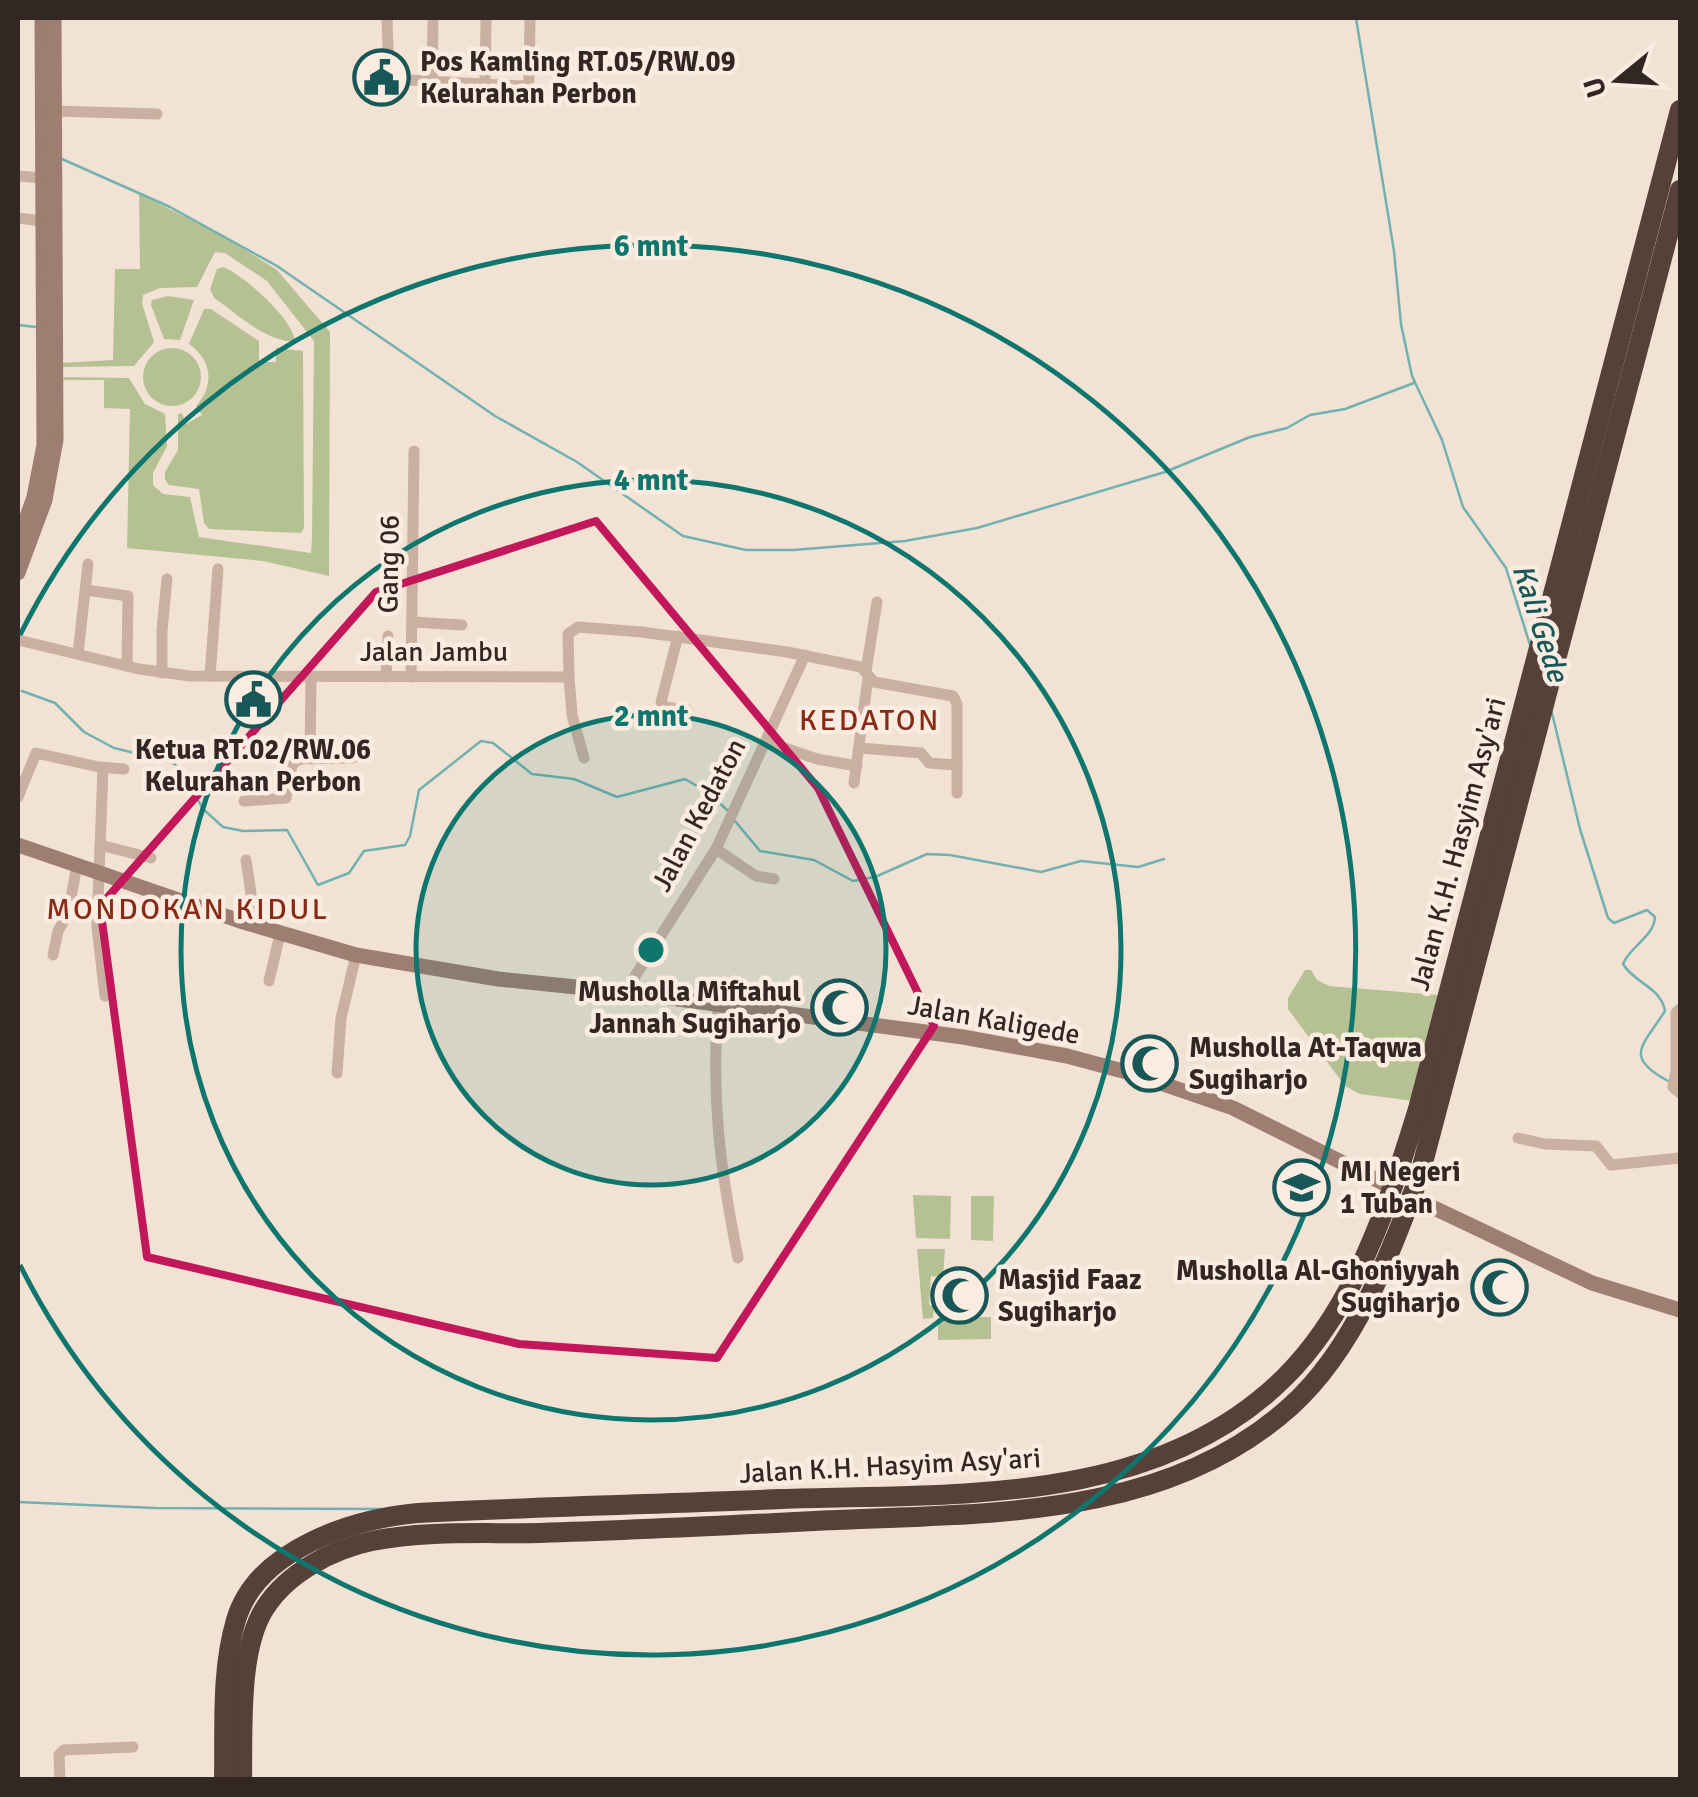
<svg xmlns="http://www.w3.org/2000/svg" width="1698" height="1797" viewBox="0 0 1698 1797" font-family="Signika,sans-serif">
<style>
.green{fill:#b5c193}
.lines{fill:none;stroke-linecap:round;stroke-linejoin:round}
.stream{stroke:#71b1af;stroke-width:2.5}
.street{stroke:#cab0a0;stroke-width:11}
.secondary{stroke:#9e7e71;stroke-width:15}
.highway{stroke:#55403a;stroke-width:20}
.marked{fill:none;stroke:#c2185b;stroke-width:8;stroke-linejoin:round}
.ring{fill:none;stroke:#0f766e;stroke-width:5}
.labels{text-anchor:middle;dominant-baseline:central;stroke-width:9;stroke-linejoin:round;paint-order:stroke}
.poi-label{font-size:28px;font-weight:bold;fill:#332724;stroke:#faece0;text-anchor:start}
.street-label{font-size:28px;fill:#332724;stroke:#faece0}
.water-label{font-size:30px;font-style:italic;fill:#175757;stroke:#faece0}
.neighbourhood-label{font-size:30px;letter-spacing:2.5px;fill:#882a17;stroke:#faece0}
.centre{fill:#0f766e;stroke:#faece0;stroke-width:5}
.ring-label{font-size:30px;text-anchor:middle;font-weight:bold;fill:#0f766e;stroke:#faece0;stroke-width:9;stroke-linejoin:round;paint-order:stroke}
</style>
<rect width="100%" height="100%" fill="#f2e2d4"/>
<g class="green">
<path d="M139,194L220,234L277,270L330,332L329,576L263,561L127,548L130,409L104,408V380H62L65,377L129,378L145,404L165,414L167,446L153,473V485L163,494L190,497L199,537L311,553L312,538L314,341L267,281L225,253L215,252L197,287L160,288L143,295L142,303L154,342L134,366L63,367L62,363L113,360L115,269H140Z"/>
<path d="M223,267C244,275 293,319 295,341C268,344 235,312 214,298L210,289L217,269Z"/>
<path d="M168,296L194,300L180,340L164,339L151,305L152,300Z"/>
<path d="M204,309H211L259,341V362H276V348L303,351L304,528L301,533L209,529L204,523L199,489L169,485L165,480V472L178,450V414L182,413L186,424L202,415L196,406C215,385 212,360 189,344Z"/>
<circle cx="172" cy="377" r="29"/>
<path d="M1305,970H1311L1317,980L1329,986L1438,995L1413,1101L1360,1094L1345,1086L1288,1009V998Z"/>
<path d="M913,1195L951,1196L950,1239L916,1238Z"/>
<path d="M971,1196H994L993,1241L971,1240Z"/>
<path d="M917,1249H945L943,1277L931,1276L929,1305L934,1306L933,1318L923,1319Z"/>
<path d="M991,1317V1339L938,1340V1318Z"/>
</g>
<g class="lines">
<g class="stream">
<path d="M1356,18L1394,251L1401,324L1412,376L1442,440L1463,507L1506,568L1530,645"/>
<path d="M62,159L170,207L277,266L495,416L577,462L683,536L746,550H793L905,541L977,528L1165,472L1250,437L1287,428L1310,415L1345,409L1414,383"/>
<path d="M18,325L36,327"/>
<path d="M22,691L55,703L84,732L114,748L172,762L181,770L203,809L223,827L243,831L287,830L318,885L349,873L364,851L405,845L410,836L419,790L481,741L493,743L532,774L574,779L617,797L685,779L709,793L727,810"/>
<path d="M1551,709L1580,829L1608,918L1614,923L1647,910L1655,917C1654,937 1630,946 1623,964C1634,983 1661,987 1665,1011C1643,1046 1622,1057 1670,1082"/>
<path d="M735,821L760,851L814,860L853,881L875,877L927,854L950,855L1041,872L1081,861L1138,867L1164,859"/>
<path d="M18,1502L155,1508L381,1509"/>
</g>
<g class="street">
<path d="M387,18L389,79L521,86L527,85L529,80L530,18"/>
<path d="M432,82L433,18"/>
<path d="M485,85L486,18"/>
<path d="M54,111L157,114"/>
<path d="M18,176L42,178"/>
<path d="M18,218L42,221"/>
<path d="M86,590L128,596L127,666"/>
<path d="M413,622L462,625"/>
<path d="M678,636L661,702L665,707L687,710"/>
<path d="M18,640L139,669L190,676L569,677L568,634L578,627L642,632L787,652L861,667L874,682L953,696L957,704V793"/>
<path d="M78,654L88,564"/>
<path d="M866,671L877,602"/>
<path d="M162,673V630L167,579"/>
<path d="M210,676L218,569"/>
<path d="M386,677L388,636"/>
<path d="M411,677L414,451"/>
<path d="M569,677L572,715L584,758"/>
<path d="M767,742L817,759L857,766"/>
<path d="M860,748L921,753L929,763L957,765"/>
<path d="M310,758L311,677"/>
<path d="M103,768L97,927L105,996"/>
<path d="M854,783L868,678"/>
<path d="M18,797L36,753L99,767L124,769"/>
<path d="M244,801L286,798L292,765L299,759L353,758"/>
<path d="M100,845L151,858"/>
<path d="M716,849L756,876L774,879"/>
<path d="M246,860L256,927"/>
<path d="M53,955L58,931L68,914L77,865"/>
<path d="M269,981L280,934"/>
<path d="M625,992L716,849L805,655"/>
<path d="M718,1006C711,1098 720,1168 738,1258"/>
<path d="M1680,1009L1676,1013V1071L1673,1087L1680,1093"/>
<path d="M337,1073L341,1018L356,955"/>
<path d="M1518,1138L1545,1144L1596,1146L1611,1165L1680,1158"/>
<path d="M60,1780L59,1755L64,1750L133,1747"/>
</g>
<g class="secondary">
<path d="M18,542L34,497L44,445L42,18"/>
<path d="M18,573L45,500L56,440L54,18"/>
<path d="M18,845L240,921L356,955L498,979L625,992L963,1037L1067,1056L1134,1074L1233,1108L1391,1187"/>
<path d="M1411,1197L1592,1283L1680,1310"/>
</g>
<g class="highway">
<path d="M224,1780C225,1727 221,1670 236,1620C257,1549 353,1519 418,1513C539,1507 660,1504 781,1499C952,1493 1152,1508 1284,1378C1355,1308 1389,1203 1418,1109L1680,110"/>
<path d="M242,1780C243,1731 238,1649 265,1608C287,1573 333,1549 372,1541C426,1530 485,1534 540,1533C639,1530 737,1525 836,1520C993,1513 1167,1518 1291,1406C1356,1347 1390,1254 1420,1174L1680,190"/>
</g>
</g>
<path class="marked" d="M596,521L818,788L934,1026L717,1358L519,1344L147,1257L100,906L376,592Z"/>
<circle cx="651" cy="950" r="235" fill="#0f766e" fill-opacity=".12"/>
<g class="ring">
<circle cx="651" cy="950" r="235"/>
<circle cx="651" cy="950" r="470"/>
<path d="M20 635A705 705 0 1 1 20 1265"/>
</g>
<defs>
<symbol id="civic-ring" viewBox="-11 -11 22 22"><circle r="9.5" fill="#faece0" stroke="#175757" stroke-width="1.5"/><path d="M-.6-6.5H3V-4.5H.6V-3L4-1V1h2V6H-6V1h2V-1L-.6-3ZM-1.2 2.5V6h2.4V2.5Z" fill="#175757"/></symbol>
<symbol id="mosque-ring" viewBox="-11 -11 22 22"><circle r="9.5" fill="#faece0" stroke="#175757" stroke-width="1.5"/><path d="M3.5-4.9A6 6 0 1 0 3.5 4.9A5 5 0 1 1 3.5-4.9Z" fill="#175757"/></symbol>
<symbol id="school-ring" viewBox="-11 -11 22 22"><circle r="9.5" fill="#faece0" stroke="#175757" stroke-width="1.5"/><path d="M0-5L7-2L0 1L-7-2ZM-4 1L0 2.5L4 1V4Q0 6-4 4Z" fill="#175757"/></symbol>
</defs>
<g fill-rule="evenodd">
<use href="#civic-ring" x="350" y="46" width="63" height="63"/>
<use href="#civic-ring" x="222" y="668" width="63" height="63"/>
<use href="#mosque-ring" x="808" y="976" width="63" height="63"/>
<use href="#mosque-ring" x="1118" y="1032" width="63" height="63"/>
<use href="#school-ring" x="1270" y="1156" width="63" height="63"/>
<use href="#mosque-ring" x="1468" y="1256" width="63" height="63"/>
<use href="#mosque-ring" x="928" y="1264" width="63" height="63"/>
</g>
<g class="labels">
<g class="poi-label">
<text x="420" y="62">Pos Kamling RT.05/RW.09<tspan x="420" dy="32">Kelurahan Perbon</tspan></text>
<text x="253" y="750" text-anchor="middle">Ketua RT.02/RW.06<tspan x="253" dy="32">Kelurahan Perbon</tspan></text>
<text x="801" y="992" text-anchor="end">Musholla Miftahul<tspan x="801" dy="32">Jannah Sugiharjo</tspan></text>
<text x="1189" y="1048">Musholla At-Taqwa<tspan x="1189" dy="32">Sugiharjo</tspan></text>
<text x="1340" y="1172">MI Negeri<tspan x="1340" dy="32">1 Tuban</tspan></text>
<text x="1460" y="1271" text-anchor="end">Musholla Al-Ghoniyyah<tspan x="1460" dy="32">Sugiharjo</tspan></text>
<text x="998" y="1280">Masjid Faaz<tspan x="998" dy="32">Sugiharjo</tspan></text>
</g>
<g class="street-label">
<text transform="translate(389 564) rotate(-89)">Gang 06</text>
<text x="434" y="652">Jalan Jambu</text>
<text transform="translate(699 815) rotate(-62)">Jalan Kedaton</text>
<text transform="translate(1458 844) rotate(-75)">Jalan K.H. Hasyim Asy'ari</text>
<text transform="translate(994 1020) rotate(10)">Jalan Kaligede</text>
<text transform="translate(890 1466) rotate(-3)">Jalan K.H. Hasyim Asy'ari</text>
</g>
<g class="water-label">
<text transform="translate(1540 623) rotate(72)">Kali Gede</text>
</g>
<g class="neighbourhood-label">
<text x="870" y="720">KEDATON</text>
<text x="188" y="909">MONDOKAN KIDUL</text>
</g>
</g>
<circle cx="651" cy="950" r="15" class="centre"/>
<g class="ring-label">
<text x="651" y="256">6 mnt</text>
<text x="651" y="490">4 mnt</text>
<text x="651" y="726">2 mnt</text>
</g>
<rect width="1698" height="1797" fill="none" stroke="#332724" stroke-width="40"/>
<g transform="translate(1618 80) rotate(252)" stroke="#faece0" stroke-width="8" paint-order="stroke">
<path d="M0-8L18 38L0 25L-18 38Z" fill="#332724"/>
<text y="-15" font-size="28" font-weight="bold" text-anchor="middle" fill="#332724">U</text>
</g>
</svg>
